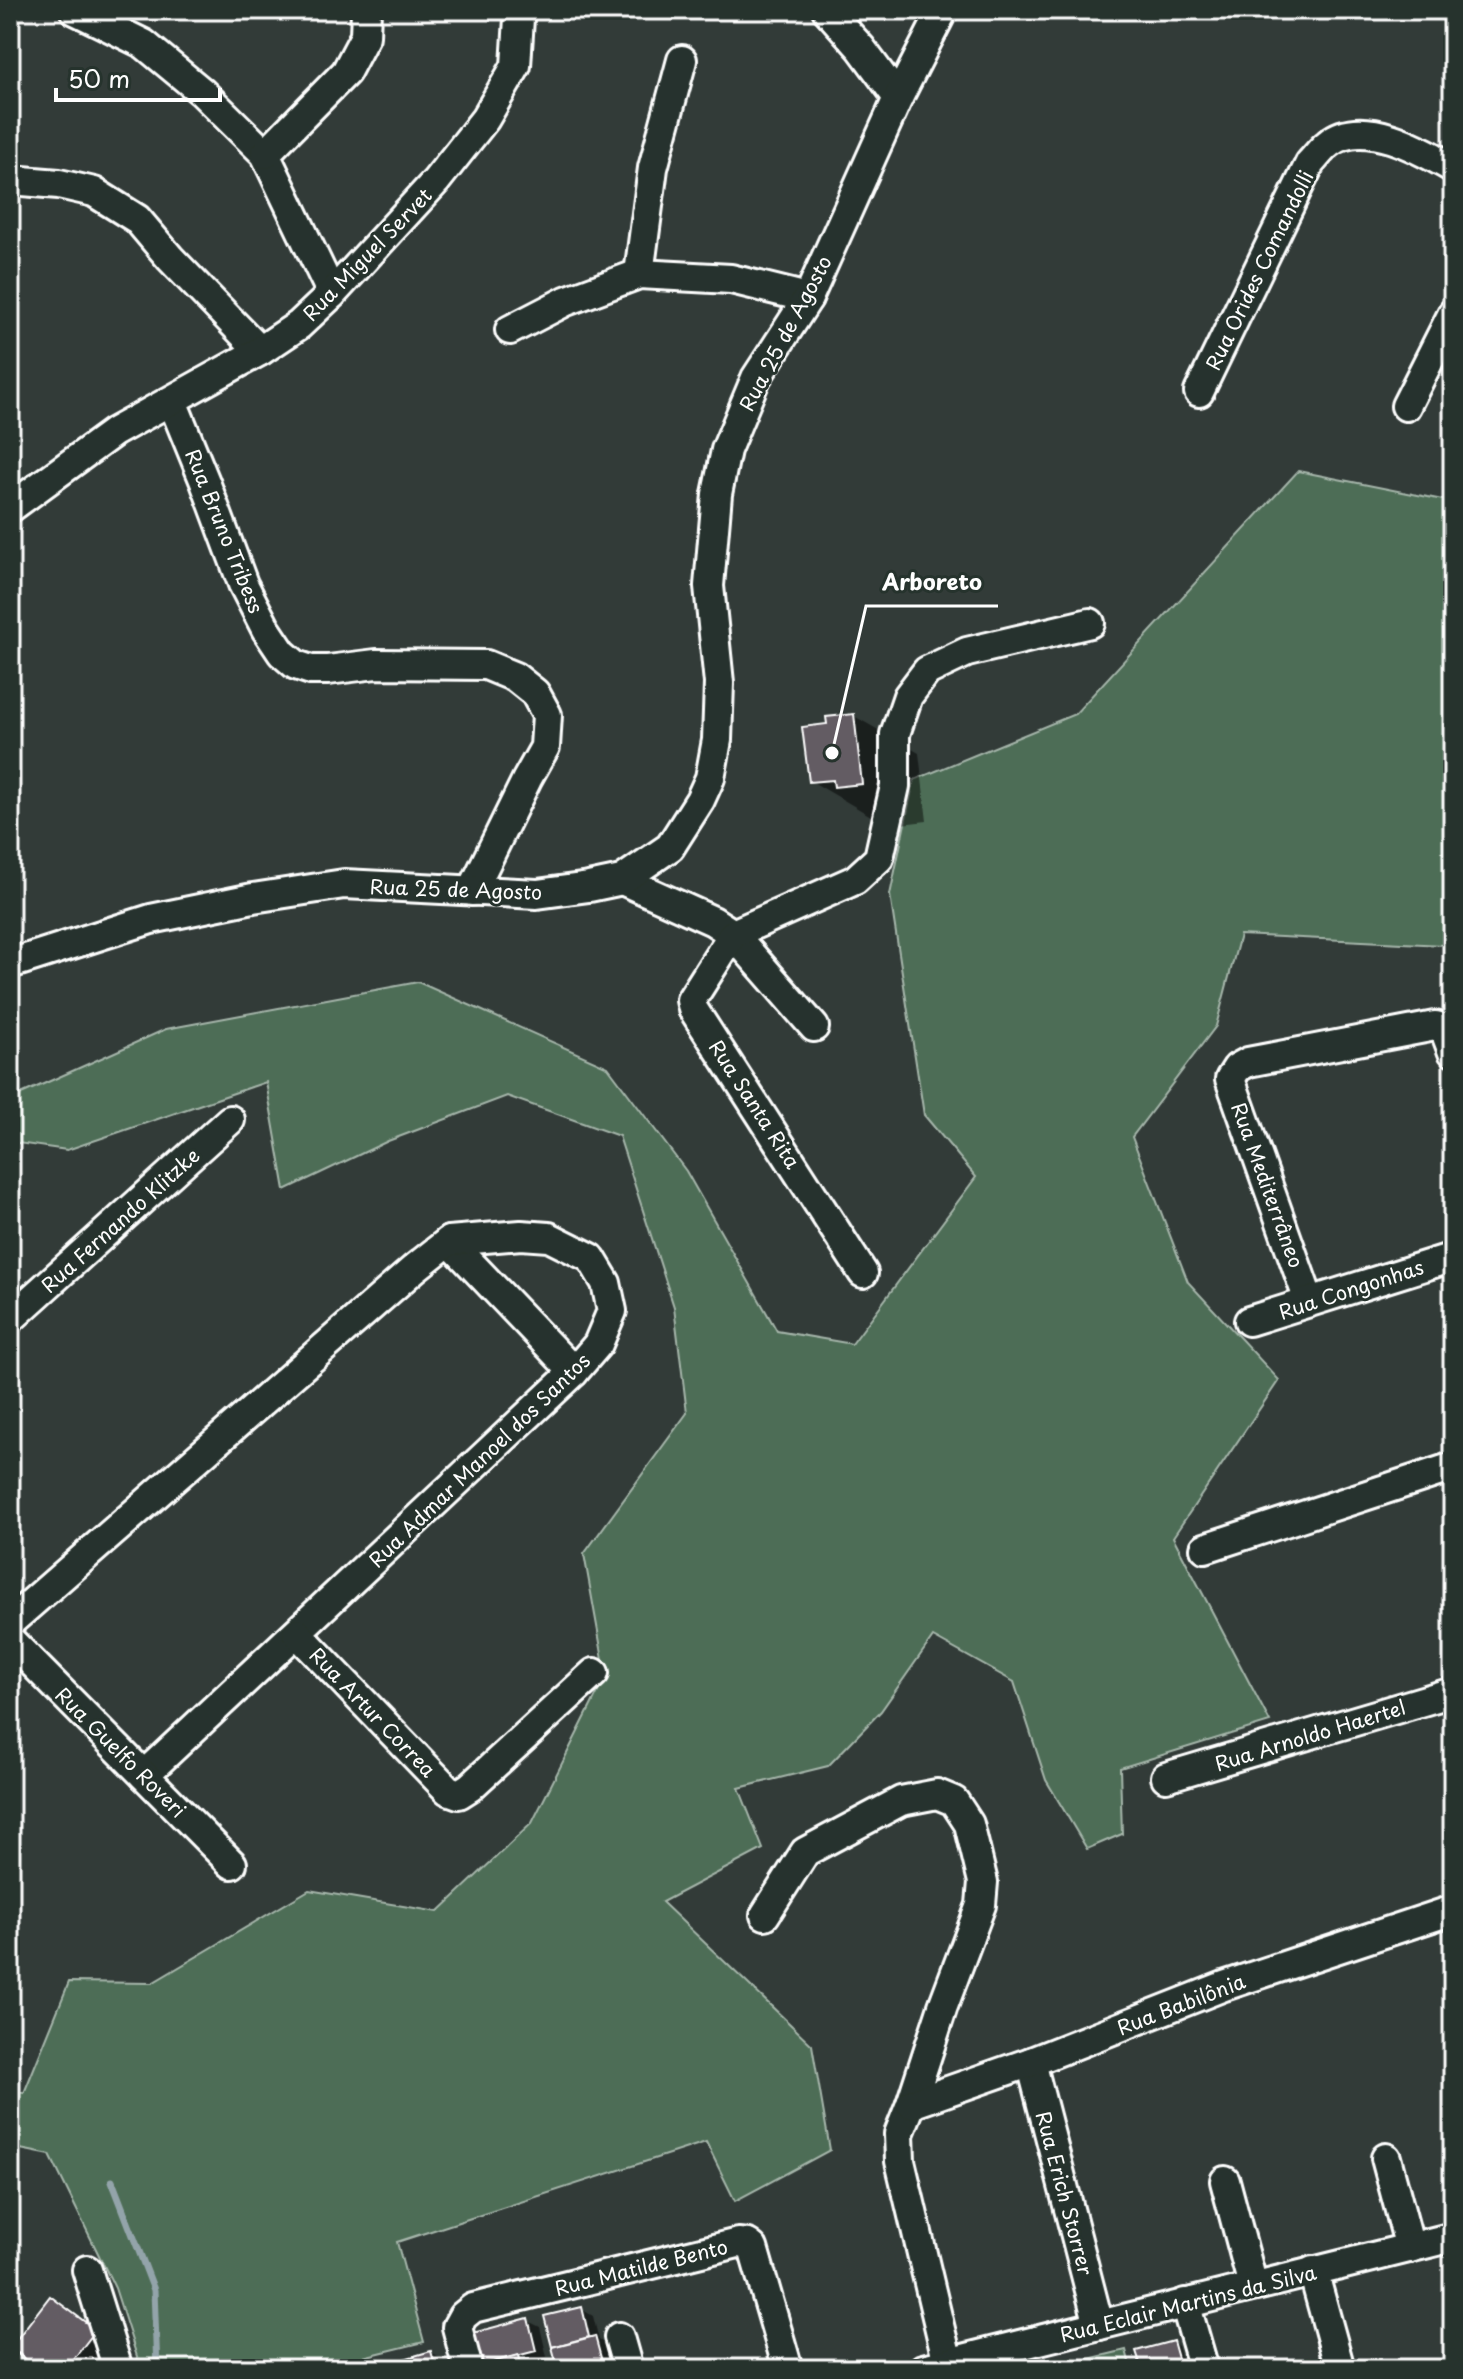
<svg xmlns="http://www.w3.org/2000/svg" width="1463" height="2379" viewBox="0 0 1463 2379" font-family="'Playpen Sans',sans-serif">
<style>
.green{fill:#4e6d57;stroke:#a6b6ab;stroke-width:2}
.shadow{fill:#0007}
.lines{fill:none;stroke-linecap:round;stroke-linejoin:round}
.stream{stroke:#93a4aa;stroke-width:7}
.building{fill:#645c64;stroke:#fff;stroke-width:2}
.minor-casing{stroke:#fff;stroke-width:34}
.minor{stroke:#26332d;stroke-width:28}
.labels{text-anchor:middle;dominant-baseline:central;stroke-width:6;stroke-linejoin:round;paint-order:stroke}
.street-label{font-size:20px;fill:#fff;stroke:#26332d}
.leader{fill:none;stroke:#fff;stroke-width:3}
.callout-dot{fill:#fff;stroke:#26332d;stroke-width:3}
.callout-label{font-size:22px;text-anchor:middle;font-weight:bold;fill:#fff;stroke:#26332d;stroke-width:6;stroke-linejoin:round;paint-order:stroke}
</style>
<rect width="100%" height="100%" fill="#323b38"/>
<filter id="ink" filterUnits="userSpaceOnUse"><feTurbulence type="fractalNoise" baseFrequency=".0125" numOctaves="2"/><feDisplacementMap in="SourceGraphic" scale="16" xChannelSelector="R" yChannelSelector="G"/><feConvolveMatrix kernelMatrix="1 2 1 2 8 2 1 2 1" color-interpolation-filters="sRGB"/></filter>
<g filter="url(#ink)">
<g class="green">
<path d="M1298,471L1453,502V924L1443,945L1240,935L1216,1026L1132,1137L1188,1282L1279,1380L1173,1537L1270,1722L1120,1768L1122,1834L1087,1849L1046,1780L1014,1682L933,1637L881,1711L828,1766L739,1788L763,1849L662,1902L812,2045L830,2150L735,2201L706,2142L397,2242L424,2342L314,2369H141L115,2288L50,2155L10,2147V2090L24,2093L69,1982L152,1983L309,1890L438,1912L532,1823L606,1676L584,1554L687,1413L674,1307L619,1136L507,1096L388,1141L285,1190L266,1082L67,1150L10,1142V1099L166,1029L418,982L608,1067L686,1171L777,1331L852,1344L976,1177L924,1115L890,895L914,780L1075,714Z"/>
<path d="M1126,2350L1131,2369H1047Z"/>
</g>
<g class="shadow">
<path d="M854,716L919,753L927,821L901,824L890,817L876,819L811,781L829,725Z"/>
<path d="M51,2298L68,2308L112,2342L91,2369H31L10,2353Z"/>
<path d="M581,2309L593,2316L599,2340L607,2345L613,2369H560L547,2318Z"/>
<path d="M528,2321L540,2327L547,2357L529,2361L531,2369H488L482,2363Z"/>
<path d="M1173,2343L1178,2346L1184,2369H1144Z"/>
<path d="M431,2353L443,2360L445,2369H409Z"/>
</g>
<g class="lines">
<path class="stream" d="M112,2181L154,2290L157,2369"/>
</g>
<g class="building">
<path d="M854,714L862,784L834,787L833,780L809,782L802,727L827,724L826,717Z"/>
<path d="M50,2296L96,2330L66,2369H28L10,2355V2348Z"/>
<path d="M582,2307L589,2337L552,2347L544,2316Z"/>
<path d="M528,2318L536,2351L481,2365L473,2333Z"/>
<path d="M595,2336L604,2369H558L552,2347Z"/>
<path d="M1173,2341L1181,2369H1142L1136,2351Z"/>
<path d="M431,2351L436,2369H407L404,2359Z"/>
<path d="M519,2355L522,2369H486L485,2364Z"/>
</g>
<g class="lines">
<defs>
<g id="minor">
<path d="M75,10L144,44L202,92L265,154L332,294"/>
<path d="M827,10L861,48L898,98"/>
<path d="M265,154L346,72L365,36L366,10"/>
<path d="M10,180L59,184L94,192L137,219L170,258L260,351"/>
<path d="M639,274L653,168L682,60"/>
<path d="M510,330L566,301L639,274L731,279L808,298"/>
<path d="M1199,392L1310,163C1316,157 1321,149 1328,144C1361,115 1422,150 1453,168"/>
<path d="M172,401L205,482L243,584L266,629L282,653L296,665L311,670H328L376,664L486,665L515,677L535,693L547,715L545,747L527,779L472,891"/>
<path d="M1406,406L1453,313"/>
<path d="M10,508L114,432L260,351L299,325L332,294L436,181L485,119L516,66L519,18L517,10"/>
<path d="M622,880L713,921L733,934L814,1027"/>
<path d="M10,964L151,919L253,898L344,884L537,894L589,887L622,880L670,847L700,800L710,778L717,740L719,683L709,586L717,494L726,450L756,378L808,298L898,98L943,10"/>
<path d="M449,1241L574,1372"/>
<path d="M863,1273L693,1009L691,1000L733,934L855,880L879,858L895,786V734L908,696L927,671L967,652L1090,623"/>
<path d="M1309,1301L1230,1079L1237,1068L1248,1062L1435,1026L1444,1028L1453,1052"/>
<path d="M10,1319L230,1120"/>
<path d="M1249,1321L1453,1257"/>
<path d="M1205,1548L1453,1467"/>
<path d="M10,1622L415,1268L449,1241L521,1235L549,1237L591,1258L606,1283L612,1311L598,1344L574,1372L144,1775"/>
<path d="M297,1633L448,1790L459,1794L470,1787L594,1673"/>
<path d="M10,1640L232,1864"/>
<path d="M1166,1777L1453,1692"/>
<path d="M765,1915L805,1852L901,1801L937,1794L954,1801L969,1824L983,1882L981,1905L943,2006L911,2104L899,2134L900,2161L948,2363"/>
<path d="M1031,2062L1099,2325"/>
<path d="M911,2104L1031,2062L1224,1986L1453,1910"/>
<path d="M1386,2158L1410,2248"/>
<path d="M1225,2181L1253,2286"/>
<path d="M87,2270L118,2369"/>
<path d="M1313,2271L1340,2369"/>
<path d="M1185,2303L1204,2369"/>
<path d="M619,2337L628,2369"/>
<path d="M10,2367L12,2369"/>
<path d="M468,2369L457,2327L463,2316L473,2308L738,2243L748,2244L753,2248L788,2369"/>
<path d="M923,2369L1453,2237"/>
</g>
</defs>
<use href="#minor" class="minor-casing"/>
<use href="#minor" class="minor"/>
</g>
</g>
<g class="labels">
<g class="street-label">
<text transform="translate(367 254) rotate(-46)">Rua Miguel Servet</text>
<text transform="translate(1259 270) rotate(-64)">Rua Orides Comandolli</text>
<text transform="translate(785 333) rotate(-62)">Rua 25 de Agosto</text>
<text transform="translate(225 531) rotate(68)">Rua Bruno Tribess</text>
<text transform="translate(456 889) rotate(2)">Rua 25 de Agosto</text>
<text transform="translate(755 1104) rotate(57)">Rua Santa Rita</text>
<text transform="translate(1268 1185) rotate(70)">Rua Mediterrâneo</text>
<text transform="translate(120 1220) rotate(-42)">Rua Fernando Klitzke</text>
<text transform="translate(1351 1289) rotate(-18)">Rua Congonhas</text>
<text transform="translate(479 1460) rotate(-44)">Rua Admar Manoel dos Santos</text>
<text transform="translate(373 1712) rotate(46)">Rua Artur Correa</text>
<text transform="translate(1310 1735) rotate(-17)">Rua Arnoldo Haertel</text>
<text transform="translate(121 1752) rotate(45)">Rua Guelfo Roveri</text>
<text transform="translate(1181 2004) rotate(-21)">Rua Babilônia</text>
<text transform="translate(1065 2193) rotate(75)">Rua Erich Storrer</text>
<text transform="translate(641 2267) rotate(-14)">Rua Matilde Bento</text>
<text transform="translate(1188 2303) rotate(-14)">Rua Eclair Martins da Silva</text>
</g>
</g>
<path class="leader" d="M832 753L866 606H998"/>
<circle class="callout-dot" cx="832" cy="753" r="8"/>
<g class="callout-label">
<text x="932" y="590">Arboreto</text>
</g>
<rect width="1463" height="2379" fill="none" stroke="#26332d" stroke-width="40"/>
<rect x="20" y="20" width="1423" height="2339" fill="none" stroke="#fff" stroke-width="3" filter="url(#ink)"/>
<path d="M56 88v12h164v-12" fill="none" stroke="#ffffff" stroke-width="4"/>
<text x="68" y="88" font-size="24" fill="#ffffff" stroke="#26332d" stroke-width="6" paint-order="stroke">50 m</text>
</svg>
